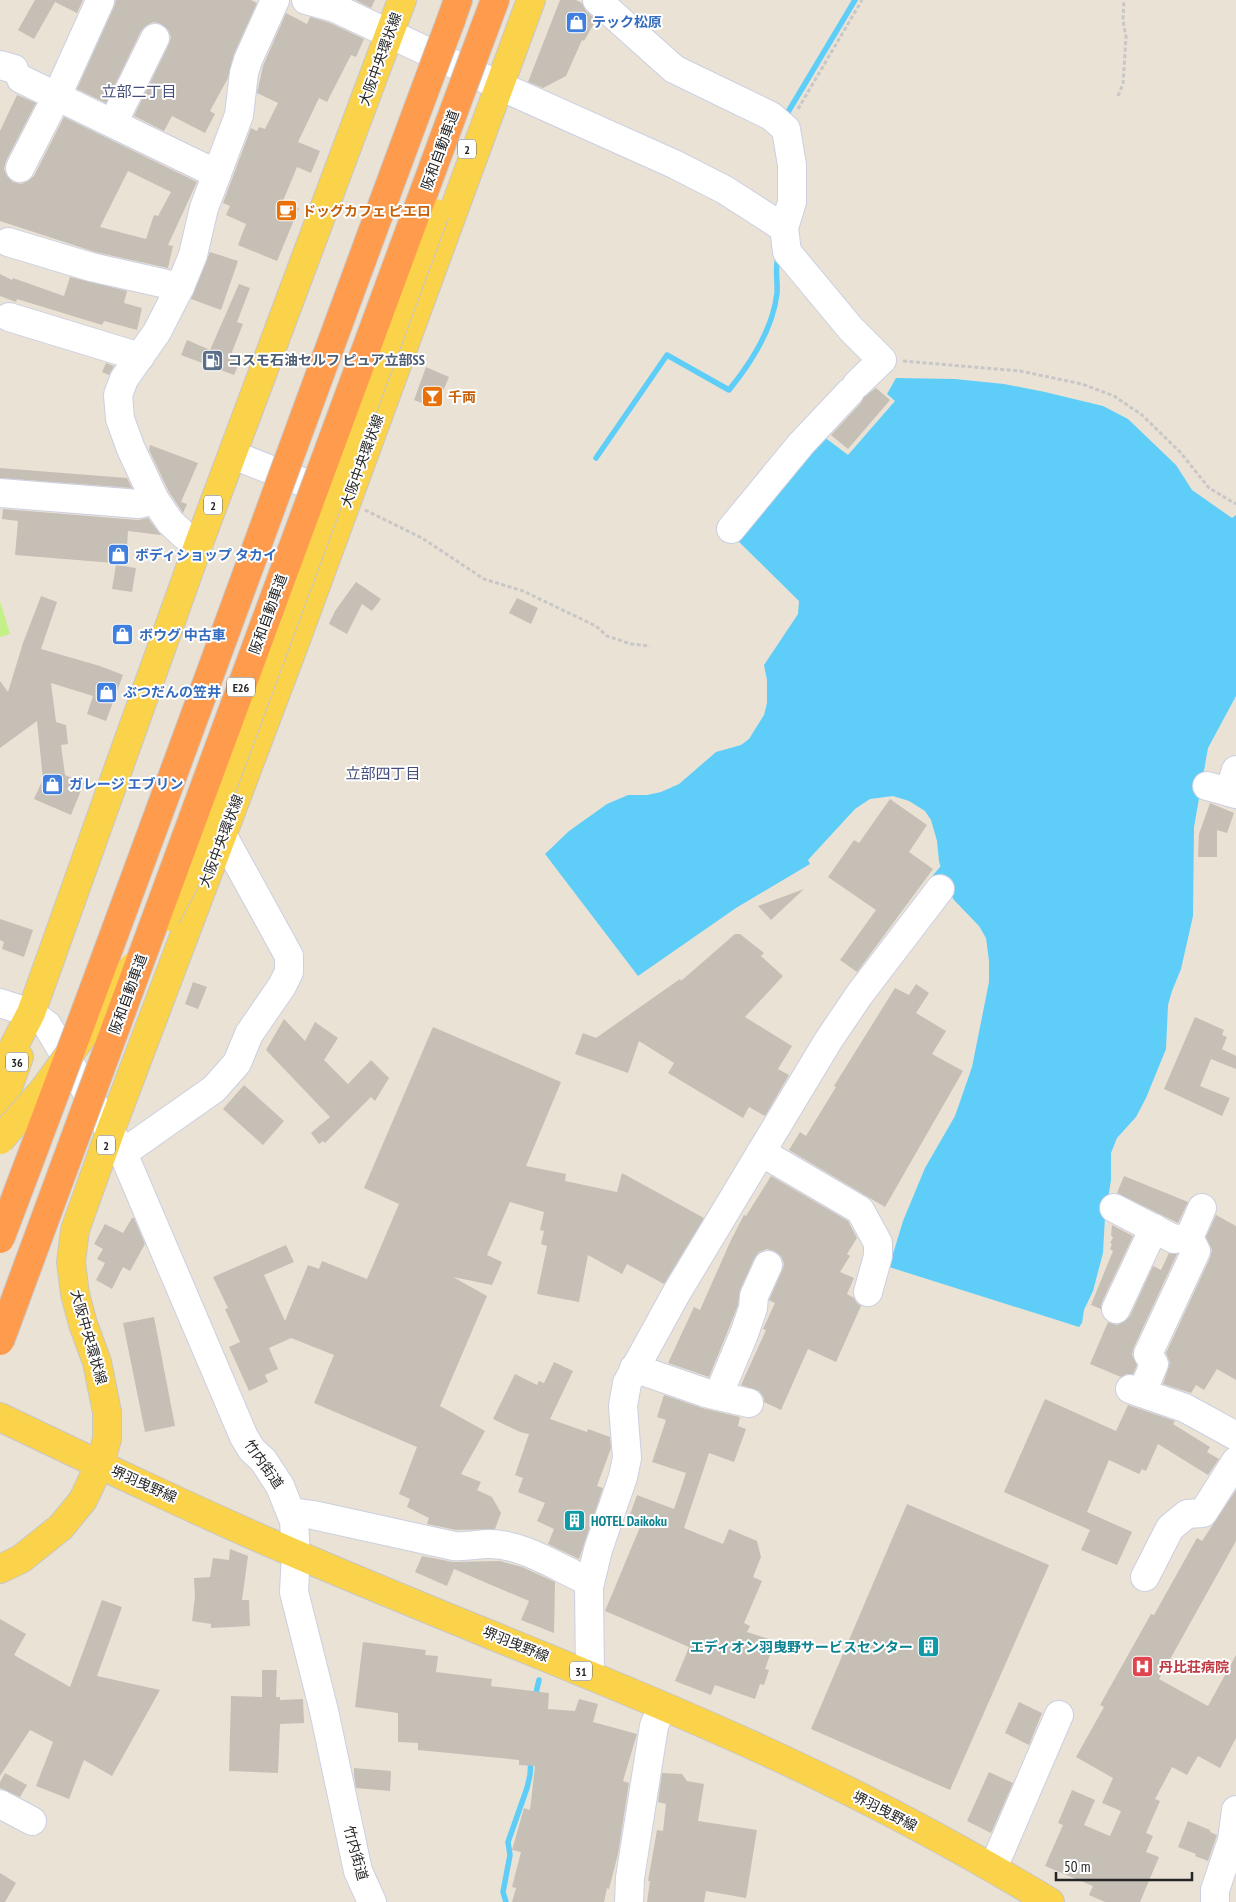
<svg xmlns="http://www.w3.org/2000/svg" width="1236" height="1902" viewBox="0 0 1236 1902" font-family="'PT Sans Narrow','Noto Sans JP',sans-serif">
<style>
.pitch{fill:#c3f087}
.water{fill:#5ecef8}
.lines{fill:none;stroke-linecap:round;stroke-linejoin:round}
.stream{stroke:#5ecef8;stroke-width:5.5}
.building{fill:#c6bfb6;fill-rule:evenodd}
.minor-casing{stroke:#cbcfe2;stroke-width:30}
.major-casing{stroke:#c7c7c7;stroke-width:30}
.highway-casing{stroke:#c7c7c7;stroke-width:30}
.path{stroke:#c7c7c7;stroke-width:3;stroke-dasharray:4 2.5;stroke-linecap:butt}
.minor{stroke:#fff;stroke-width:28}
.major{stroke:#fbd34a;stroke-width:28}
.highway{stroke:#ff9b4d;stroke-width:28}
.major-bridge-casing{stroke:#c7c7c7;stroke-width:30;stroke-linecap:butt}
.highway-bridge-casing{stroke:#c7c7c7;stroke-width:30;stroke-linecap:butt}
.major-bridge{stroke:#fbd34a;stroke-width:28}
.highway-bridge{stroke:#ff9b4d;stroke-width:28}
.labels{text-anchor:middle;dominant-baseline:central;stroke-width:4;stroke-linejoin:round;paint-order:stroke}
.shield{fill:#fff;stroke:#676767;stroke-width:1}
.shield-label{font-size:12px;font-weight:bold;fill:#262626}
.shop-label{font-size:14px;font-weight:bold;fill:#366cbe;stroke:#fff;text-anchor:start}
.street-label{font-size:14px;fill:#262626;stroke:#fff}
.food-label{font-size:14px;font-weight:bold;fill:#c56008;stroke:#fff;text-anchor:start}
.service-label{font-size:14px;font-weight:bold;fill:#4e5e75;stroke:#fff;text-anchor:start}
.culture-label{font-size:14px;font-weight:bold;fill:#0d838f;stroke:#fff;text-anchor:start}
.health-label{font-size:14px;font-weight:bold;fill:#be3a42;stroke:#fff;text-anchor:start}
.neighbourhood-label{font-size:15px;fill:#444d7a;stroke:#fff}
</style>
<rect width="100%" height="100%" fill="#ebe2d6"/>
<path class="pitch" d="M0,601L10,634L0,637Z"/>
<path class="water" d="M896,378L955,379L1004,384L1045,392L1103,406L1128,419L1176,465L1192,490L1232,518L1236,515V696L1208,748L1194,827L1193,916L1181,969L1172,991L1168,1005L1166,1049L1146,1098L1136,1117L1117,1138L1111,1153V1180L1105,1217L1103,1253L1093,1291L1084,1310L1082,1323L1079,1327L889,1267L903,1221L925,1168L955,1116L972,1067L989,982V961L986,938L979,926L954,900L945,885L939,861L937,841L931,820L925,811L909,801L893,796L870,799L855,809L808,860L810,864L736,908L638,976L545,854L569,831L607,804L628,795H647L661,792L679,784L716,752L741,745L749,739L764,715L767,703V680L764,665L798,614L799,601L737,540L823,436L848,455L895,401L887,394Z"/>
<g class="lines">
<g class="stream">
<path d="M789,118L788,112L855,0"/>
<path d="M596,458L667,355L729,390C751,363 773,329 777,293C778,281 774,266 779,254"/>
<path d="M932,881L941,870"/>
<path d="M535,1697L539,1680"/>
<path d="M506,1902L503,1892L510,1855L508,1842L527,1788L530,1775L531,1759"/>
</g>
</g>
<g class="building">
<path d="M35,0H83L77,13L55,2L34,39L18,30Z"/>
<path d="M116,0H251L257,3L234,54L228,78L210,111L215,114L205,133L172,116L164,131L134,116L169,44L171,37L168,30L161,24L154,22L147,25L141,31L106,103L77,89L114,7Z"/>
<path d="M355,0H375L371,8Z"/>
<path d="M560,0H576L582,3L586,11L596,20L584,41L582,40L566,76L543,88L528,82Z"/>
<path d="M286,13L307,24L310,17L330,23L364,39L356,57L351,55L327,102L319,98L298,142L320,151L311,173L297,167L283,201L299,208L277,261L238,245L246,224L226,215L230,206L223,203L251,128L257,131L259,127L265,129L278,103L257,93L263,66Z"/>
<path d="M17,95L36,103L6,161L4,169L7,176L13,182L21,184L28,181L34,176L64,117L197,182L168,245L173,246L168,268L95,252L0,221V131ZM128,171L171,192L158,216L154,215L146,239L100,227Z"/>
<path d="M210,252L238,261L221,310L191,299Z"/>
<path d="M0,274L12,280L13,278L64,296L70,277L127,291L124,303L142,308L137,330L104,321L102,325L17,299L16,302L0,296Z"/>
<path d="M239,284L250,288L237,322L243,324L230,357L240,361L234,375L181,355L187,340L210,350Z"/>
<path d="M106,363L114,366L109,375L102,372Z"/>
<path d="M426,367L449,377L437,405L432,402L430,406L414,400Z"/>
<path d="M876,388L890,400L848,449L831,435L861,403L864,397Z"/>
<path d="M150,445L198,463L181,502L187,504L183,513L169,492L149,450Z"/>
<path d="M0,468L127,478L132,488L0,478Z"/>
<path d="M3,509L138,520L148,518L161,535L128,531L126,564L15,555L18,521L2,519Z"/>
<path d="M116,565L136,568L132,592L112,589Z"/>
<path d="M356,582L381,599L372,611L362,604L347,634L329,624L335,611Z"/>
<path d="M41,596L57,602L41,649L100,666L123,675L106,721L87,714L93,696L51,683L56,722L66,725L68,744L61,745L65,775L84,783L71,815L34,799L43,779L37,721L0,748V681L8,692L23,643Z"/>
<path d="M517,598L538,608L531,624L509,613Z"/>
<path d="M890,799L927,825L909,852L933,869L857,972L840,960L876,910L828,877L854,840L859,843Z"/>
<path d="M1210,803L1234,813L1227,833L1217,830V857H1198L1199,834Z"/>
<path d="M804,889L771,920L758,906Z"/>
<path d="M0,919L33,930L24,957L2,949L4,942L0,940Z"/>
<path d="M735,934H740L764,953L761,956L783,976L745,1017L792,1046L778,1069L789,1075L765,1116L749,1107L743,1118L668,1073L674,1063L639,1041L628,1073L575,1054L583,1033L596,1038L680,979L681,981Z"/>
<path d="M193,982L207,987L198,1009L185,1004Z"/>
<path d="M916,984L929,993L916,1013L946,1031L932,1054L963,1071L885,1207L789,1150L800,1132L806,1136L836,1087L834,1086L895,988L909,995Z"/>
<path d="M1195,1017L1224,1030L1222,1035L1227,1037L1222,1049L1236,1056V1069L1211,1059L1200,1086L1230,1098L1222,1116L1164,1089Z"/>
<path d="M284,1019L305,1041L315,1022L338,1038L324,1060L348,1084L371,1060L389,1078L375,1101L371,1097L325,1143L323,1141L319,1144L311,1133L330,1117L266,1050Z"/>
<path d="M433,1027L561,1082L526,1166L566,1174L565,1181L617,1192L622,1173L704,1218L664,1284L627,1264L622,1274L588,1255L579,1302L537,1294L547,1246L541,1244L544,1231L540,1230L544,1212L510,1202L487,1255L502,1262L492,1285L453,1277L487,1296L440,1406L485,1431L461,1474L481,1482L477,1490L492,1497L501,1513L495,1529L456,1530L427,1524L429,1518L407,1507L410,1499L399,1494L417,1447L314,1403L334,1355L291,1338L269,1348L278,1369L265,1375L268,1382L249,1391L229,1347L240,1342L225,1309L228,1308L213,1277L286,1245L294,1262L264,1275L285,1321L308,1265L319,1269L322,1261L367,1279L399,1204L364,1188Z"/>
<path d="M244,1085L284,1121L263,1145L223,1109Z"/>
<path d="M771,1176L848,1221L857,1238L847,1254L850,1256L840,1272L854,1278L847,1294L854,1298L857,1303L861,1306L836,1362L808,1349L781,1410L764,1402V1398L759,1391L741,1385L766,1330L763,1329L775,1303L769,1300L782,1271L784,1264L781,1256L774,1251L767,1249L759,1252L754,1259L740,1290L738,1305L729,1328L709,1377L668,1363L694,1307L700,1310L731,1240L744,1215L746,1216Z"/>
<path d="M1124,1176L1188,1202L1178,1223L1117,1193Z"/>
<path d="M1216,1215L1236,1226V1380L1217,1369L1204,1390L1196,1385L1191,1393L1163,1384L1170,1363L1166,1353L1210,1258L1212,1250L1206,1237Z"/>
<path d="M132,1218H134L145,1244L130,1271L123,1267L112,1289L96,1280L105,1263L97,1259L103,1249L94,1244L105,1224L123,1233Z"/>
<path d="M1112,1225L1133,1236L1102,1302L1101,1309L1091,1305L1113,1251L1110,1249L1112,1244L1110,1243L1113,1238L1111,1235Z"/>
<path d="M1169,1253L1177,1254L1134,1347L1132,1355L1137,1365L1133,1374H1127L1121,1377L1090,1364L1108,1322L1117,1325L1125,1321L1130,1316L1153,1266L1161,1270Z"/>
<path d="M154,1317L175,1426L145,1432L123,1323Z"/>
<path d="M554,1362L573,1371L550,1419L587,1432L588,1429L610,1437L611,1448L597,1486L603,1488L579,1559L548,1544L554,1529L537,1521L545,1503L518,1492L523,1478L515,1475L529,1434L520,1432L493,1419L515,1374L537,1385L539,1381L544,1383Z"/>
<path d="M664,1395L702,1408L740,1417L738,1426L746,1429L734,1462L709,1453L684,1528L723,1544L729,1529L757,1541L761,1557L753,1577L762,1581L744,1623L750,1626L747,1632L775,1641L765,1669L769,1670L764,1685L760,1684L755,1699L715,1685L711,1695L675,1681L689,1647L605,1611L640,1527L627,1523L637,1495L674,1509L686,1473L652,1462L666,1420L657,1417Z"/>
<path d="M1045,1399L1116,1431L1128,1405L1175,1421L1173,1424L1210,1447L1207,1452L1219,1459L1208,1475L1158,1444L1146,1471L1142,1469L1139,1474L1109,1460L1087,1512L1132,1532L1117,1565L1081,1550L1090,1530L1004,1492Z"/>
<path d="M1236,1490V1541L1159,1679L1208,1706L1236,1655V1738L1220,1768L1198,1756L1187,1775L1172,1767L1155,1799L1160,1801L1146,1833L1153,1836L1146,1852L1159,1857L1140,1902H1105L1089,1895L1093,1886L1045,1866L1063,1825L1058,1823L1072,1790L1095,1800L1084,1825L1110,1836L1121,1811L1102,1803L1113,1778L1076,1757L1104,1707L1100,1705L1151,1614L1154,1615L1197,1538L1202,1541Z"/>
<path d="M907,1504L1049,1565L950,1790L811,1729Z"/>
<path d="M230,1549L248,1556L242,1600H249L250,1626L211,1628V1624L192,1621L195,1597L194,1578L210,1577L213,1558L229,1560Z"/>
<path d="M422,1556L453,1562L500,1561L522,1567L555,1582L554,1633L521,1620L529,1601L454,1569L447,1586L415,1572Z"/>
<path d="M102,1600L122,1607L97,1676L160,1690L112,1776L84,1760L69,1799L36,1786L53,1742L30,1730L0,1776V1619L26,1634L14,1655L70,1687Z"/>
<path d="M363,1642L426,1650L425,1655L438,1656L436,1672L492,1679L491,1686L549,1693L548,1709L575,1711L579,1699L598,1704L593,1722L637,1734L623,1781L629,1783L618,1854L609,1889L607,1888L604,1902H512L516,1888L512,1887L521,1852L512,1850L524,1808L530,1810L535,1766L519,1765V1760L418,1750V1743L398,1742V1713L355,1707Z"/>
<path d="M262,1670H277L276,1697H280V1700L303,1699L304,1723L280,1724L278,1773L229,1771L231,1696L262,1697Z"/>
<path d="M1019,1702L1042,1713L1029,1745L1005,1733Z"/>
<path d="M354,1768L391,1771L390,1791L356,1788L354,1775Z"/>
<path d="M989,1772L1013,1783L991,1833L967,1821Z"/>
<path d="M5,1773L27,1785L20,1797L0,1788V1782Z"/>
<path d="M662,1773L682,1774L687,1781L704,1784L698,1821L757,1830L746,1898L706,1891L704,1902H647L650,1881H648L657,1830L663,1831L666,1804L658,1802Z"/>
<path d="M1188,1821L1210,1830V1832L1217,1835L1208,1861L1195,1856L1196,1854L1178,1847Z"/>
<path d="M0,1873L16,1883L5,1902H0Z"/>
</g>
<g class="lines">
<defs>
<g id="minor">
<path d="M306,0L335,8L513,92L674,164L725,190L784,228"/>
<path d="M597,0L674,69L771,116L786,129L792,165V202L784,228L787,252L851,329L882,360L857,384"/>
<path d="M0,65L14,69"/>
<path d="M21,79L217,174"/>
<path d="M113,123L155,38"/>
<path d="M20,168L57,96L100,1"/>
<path d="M8,242L91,267L180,287"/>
<path d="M9,317L140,357"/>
<path d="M233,455L336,495"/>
<path d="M0,493L139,504L155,500"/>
<path d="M731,529L801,444L850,392"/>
<path d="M199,543L185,536L170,522L155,500L131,449L120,419L118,395L124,379L157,332L180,287L193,255L204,208L239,115L244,73L248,60L275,0"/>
<path d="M1236,770L1229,792L1236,794"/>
<path d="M1207,786L1229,792"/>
<path d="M0,1003L31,1013L47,1025L123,1153L244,1437L252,1450L263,1460L280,1486L294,1521L296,1554L294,1592L324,1711L358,1871L372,1902"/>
<path d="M761,1152L860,1210L878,1243V1256L868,1292"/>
<path d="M123,1153L214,1089L237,1063L249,1034L282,986L289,972V956L223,836"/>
<path d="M1114,1208L1174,1239L1189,1238L1196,1251L1148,1354L1154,1364L1142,1393"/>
<path d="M1189,1238L1202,1208"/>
<path d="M1116,1309L1154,1228"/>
<path d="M634,1368L706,1393L749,1403"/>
<path d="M1130,1389L1185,1408L1236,1436"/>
<path d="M718,1396L744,1334L753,1308L754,1296L768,1265"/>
<path d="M291,1512L313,1515L454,1546C466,1547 477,1544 489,1544C524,1544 558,1568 590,1582"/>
<path d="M1145,1577L1170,1528L1187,1514L1203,1513L1236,1461"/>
<path d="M590,1675L589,1587L598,1550L623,1477L627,1458L623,1406L627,1383L677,1292L828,1041L859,995L940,889"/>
<path d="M0,1804L32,1821"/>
<path d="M993,1868L1059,1715"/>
<path d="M629,1902L630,1878L654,1726L662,1706"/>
<path d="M1215,1902V1890L1232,1840L1236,1810"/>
</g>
<g id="major">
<path d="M0,1073L31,1013L199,543L402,0"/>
<path d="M0,1110L19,1057"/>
<path d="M0,1417C98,1464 196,1511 296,1554C456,1623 620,1684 778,1757C871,1800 962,1849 1050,1902"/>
<path d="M0,1569L21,1559L61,1527L83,1500L100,1464L107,1439V1412L97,1362L83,1324L75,1294L71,1262L75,1230L110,1132L296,640L531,0"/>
</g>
<g id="highway">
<path d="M451,20L458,0"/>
<path d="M483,32L495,0"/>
</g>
</defs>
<use href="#minor" class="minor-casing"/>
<use href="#major" class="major-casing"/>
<use href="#highway" class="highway-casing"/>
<g class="path">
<path d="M1118,96L1123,84L1126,37L1123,20L1124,0"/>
<path d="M798,109L862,0"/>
<path d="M903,361L1020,371L1082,384L1114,396L1142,415L1180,452L1209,488L1236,504"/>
<path d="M365,510L422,538L484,579L523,591L596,626L607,636L631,644L650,646"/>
</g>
<use href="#minor" class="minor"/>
<use href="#major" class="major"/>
<use href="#highway" class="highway"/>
<defs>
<g id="major-bridge">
<path d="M166,917L184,883L203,839L435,213"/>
<path d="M0,1140L44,1089L133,967"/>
</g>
<g id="highway-bridge">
<path d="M0,1239C154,834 299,426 451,20"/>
<path d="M0,1341L483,32"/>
</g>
</defs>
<use href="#major-bridge" class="major-bridge-casing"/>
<use href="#highway-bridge" class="highway-bridge-casing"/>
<use href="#major-bridge" class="major-bridge"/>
<use href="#highway-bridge" class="highway-bridge"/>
</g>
<defs>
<symbol id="shop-square" viewBox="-11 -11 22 22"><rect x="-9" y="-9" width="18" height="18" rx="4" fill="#3f7fe0" stroke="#fff"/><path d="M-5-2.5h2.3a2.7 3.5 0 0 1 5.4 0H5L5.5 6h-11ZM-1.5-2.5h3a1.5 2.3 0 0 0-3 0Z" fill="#fff"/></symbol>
<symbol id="cafe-square" viewBox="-11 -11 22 22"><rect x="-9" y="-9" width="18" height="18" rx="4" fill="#e8710a" stroke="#fff"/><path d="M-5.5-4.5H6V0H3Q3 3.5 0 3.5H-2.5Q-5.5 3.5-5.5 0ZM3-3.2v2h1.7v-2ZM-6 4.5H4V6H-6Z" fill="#fff"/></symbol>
<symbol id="fuel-square" viewBox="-11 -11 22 22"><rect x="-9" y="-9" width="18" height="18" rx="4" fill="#5c6f8a" stroke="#fff"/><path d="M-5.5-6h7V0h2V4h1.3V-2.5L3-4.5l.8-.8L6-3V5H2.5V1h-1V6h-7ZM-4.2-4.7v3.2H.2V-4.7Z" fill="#fff"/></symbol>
<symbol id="bar-square" viewBox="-11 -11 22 22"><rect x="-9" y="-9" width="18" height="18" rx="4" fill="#e8710a" stroke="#fff"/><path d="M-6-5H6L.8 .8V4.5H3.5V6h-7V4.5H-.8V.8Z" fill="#fff"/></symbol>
<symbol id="building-square" viewBox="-11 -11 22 22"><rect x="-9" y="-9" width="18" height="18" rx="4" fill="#0f9aa8" stroke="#fff"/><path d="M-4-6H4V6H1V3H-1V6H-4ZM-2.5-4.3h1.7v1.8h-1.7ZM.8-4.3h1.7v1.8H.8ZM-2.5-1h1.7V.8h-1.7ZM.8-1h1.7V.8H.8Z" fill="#fff"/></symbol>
<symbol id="hospital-square" viewBox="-11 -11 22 22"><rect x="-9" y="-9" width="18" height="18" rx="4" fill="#e0444e" stroke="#fff"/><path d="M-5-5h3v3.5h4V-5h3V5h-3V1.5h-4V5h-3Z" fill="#fff"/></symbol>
</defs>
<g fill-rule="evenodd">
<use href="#shop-square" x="564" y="10" width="25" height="25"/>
<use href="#cafe-square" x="274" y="198" width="25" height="25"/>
<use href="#fuel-square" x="200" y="348" width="25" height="25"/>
<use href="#bar-square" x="420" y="384" width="25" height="25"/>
<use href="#shop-square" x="106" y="542" width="25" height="25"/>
<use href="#shop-square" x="110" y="622" width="25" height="25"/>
<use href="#shop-square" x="94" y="680" width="25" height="25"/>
<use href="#shop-square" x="40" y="772" width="25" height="25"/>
<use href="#building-square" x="562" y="1508" width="25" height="25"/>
<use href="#building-square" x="916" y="1634" width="25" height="25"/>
<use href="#hospital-square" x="1130" y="1654" width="25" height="25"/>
</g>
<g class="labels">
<g class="shield">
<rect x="458" y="139.5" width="18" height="19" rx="4"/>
<rect x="204" y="495.5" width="18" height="19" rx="4"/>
<rect x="227" y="677.5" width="28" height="19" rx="4"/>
<rect x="6" y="1052.5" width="22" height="19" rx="4"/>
<rect x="97" y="1135.5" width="18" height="19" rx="4"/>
<rect x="570" y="1661.5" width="22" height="19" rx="4"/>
</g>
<g class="shield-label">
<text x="467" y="149">2</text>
<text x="213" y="505">2</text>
<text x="241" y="687">E26</text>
<text x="17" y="1062">36</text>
<text x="106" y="1145">2</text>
<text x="581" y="1671">31</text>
</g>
<g class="shop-label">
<text x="592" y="22">テック松原</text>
<text x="135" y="555">ボディショップ タカイ</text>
<text x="139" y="635">ボウグ 中古車</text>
<text x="123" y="692">ぶつだんの笠井</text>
<text x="69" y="784">ガレージ エブリン</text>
</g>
<g class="street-label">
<text transform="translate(380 59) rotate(-70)">大阪中央環状線</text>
<text transform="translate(440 150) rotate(-70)">阪和自動車道</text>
<text transform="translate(362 461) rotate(-70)">大阪中央環状線</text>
<text transform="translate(268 614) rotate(-70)">阪和自動車道</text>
<text transform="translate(221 841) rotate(-69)">大阪中央環状線</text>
<text transform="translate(128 994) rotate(-70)">阪和自動車道</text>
<text transform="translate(89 1337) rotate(74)">大阪中央環状線</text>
<text transform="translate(264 1464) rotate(55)">竹内街道</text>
<text transform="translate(144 1484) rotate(24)">堺羽曳野線</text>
<text transform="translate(516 1644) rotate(22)">堺羽曳野線</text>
<text transform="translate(885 1811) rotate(27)">堺羽曳野線</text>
<text transform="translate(356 1853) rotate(75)">竹内街道</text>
</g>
<g class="food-label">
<text x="302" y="211">ドッグカフェ ピエロ</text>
<text x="448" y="397">千両</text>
</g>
<g class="service-label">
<text x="228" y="360">コスモ石油セルフ ピュア立部SS</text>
</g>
<g class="culture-label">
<text x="591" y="1521">HOTEL Daikoku</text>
<text x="913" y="1647" text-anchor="end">エディオン羽曳野サービスセンター</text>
</g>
<g class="health-label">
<text x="1159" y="1667">丹比荘病院</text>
</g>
<g class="neighbourhood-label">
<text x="139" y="91">立部二丁目</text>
<text x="383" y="773">立部四丁目</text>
</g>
</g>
<path d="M1056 1872v8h136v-8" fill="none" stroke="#262626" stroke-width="2.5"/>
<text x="1064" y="1872" font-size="15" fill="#262626" stroke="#ffffff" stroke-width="4" paint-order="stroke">50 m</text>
</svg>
